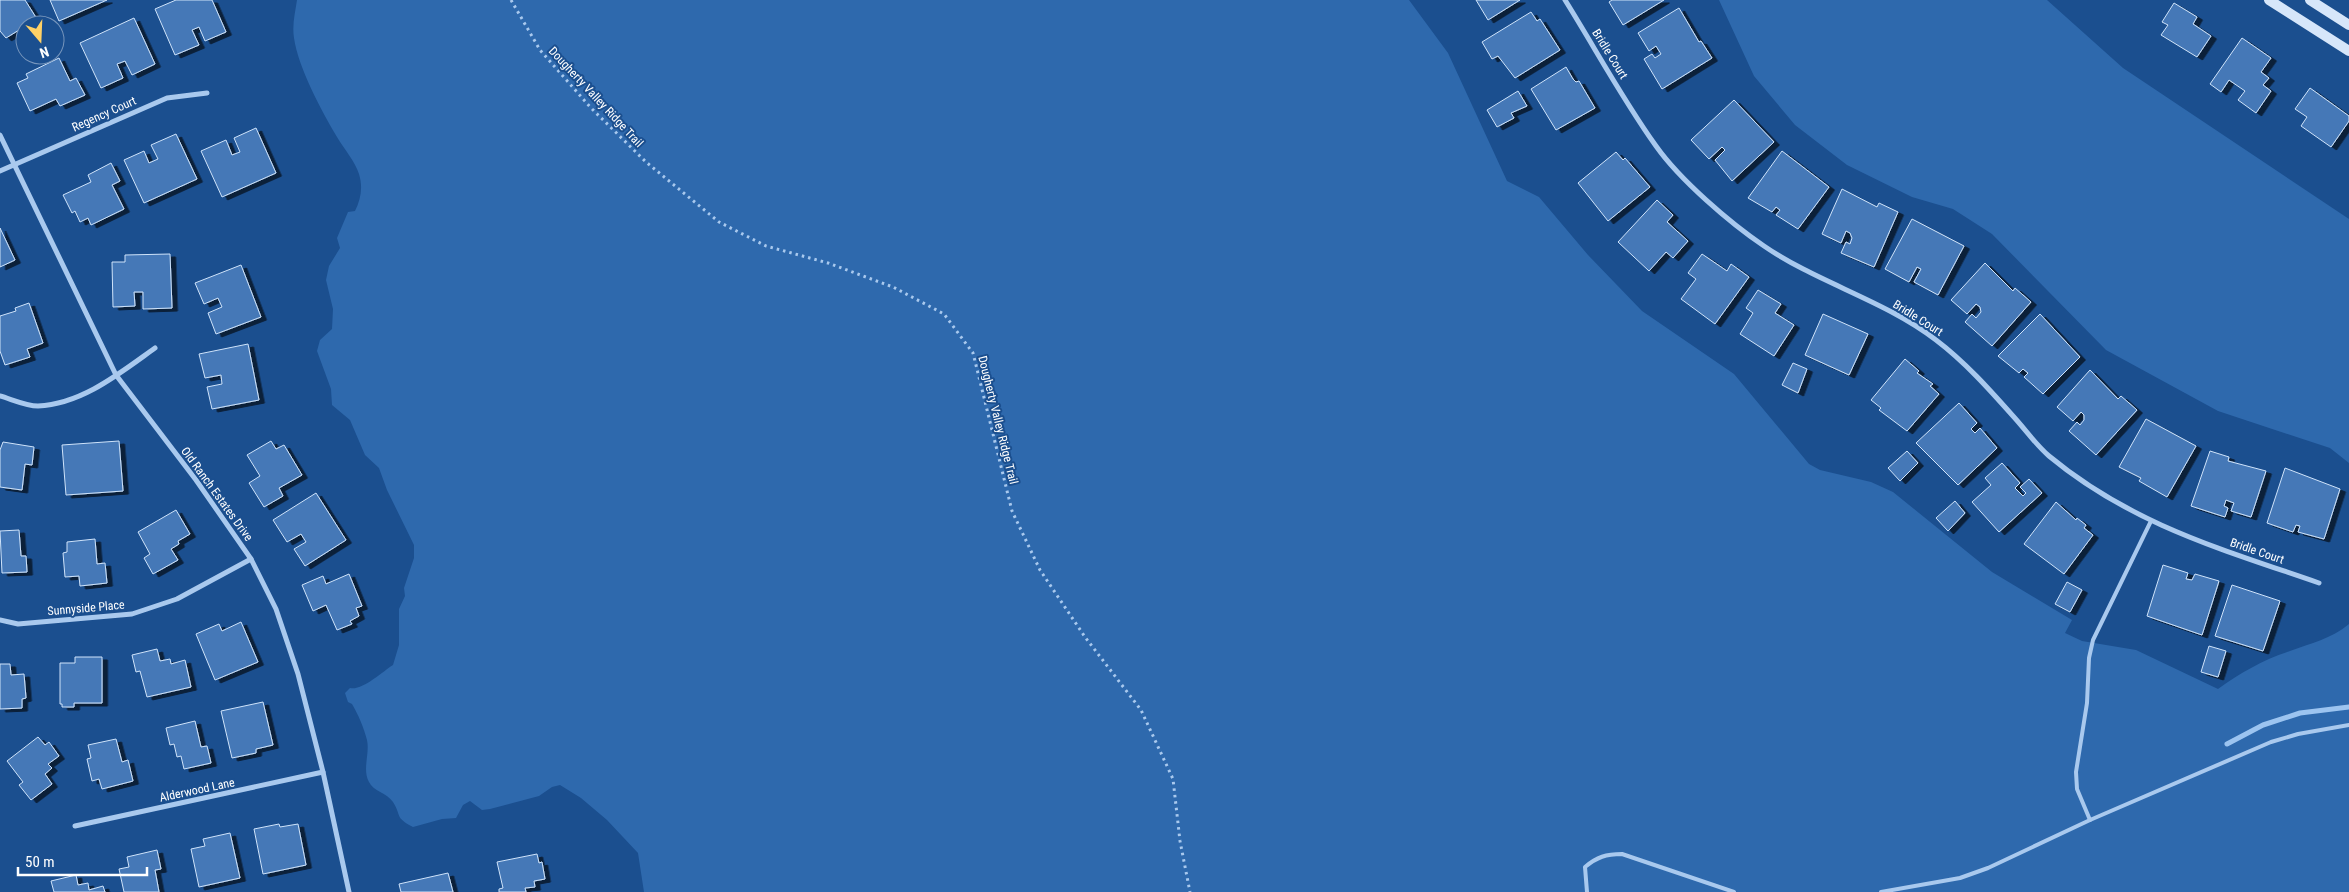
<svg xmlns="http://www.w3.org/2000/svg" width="2349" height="892" viewBox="0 0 2349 892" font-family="'Roboto Condensed',sans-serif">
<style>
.green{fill:#2e69ad}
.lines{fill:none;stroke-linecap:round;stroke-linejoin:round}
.stream{stroke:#9cc4f0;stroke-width:5}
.building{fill:#4478b7;stroke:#cfe3fa;filter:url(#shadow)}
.path{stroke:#a9c9ee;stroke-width:3;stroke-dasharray:2.5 4;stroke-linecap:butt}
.service{stroke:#a9c9ee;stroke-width:4}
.minor{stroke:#a9c9ee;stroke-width:5}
.secondary{stroke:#d6e6fa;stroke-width:10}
.labels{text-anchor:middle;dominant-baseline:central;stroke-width:4;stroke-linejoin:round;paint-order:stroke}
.street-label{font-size:12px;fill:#fff;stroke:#1b4f8f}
</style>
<defs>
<filter id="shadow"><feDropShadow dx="5.5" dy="3" stdDeviation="0" flood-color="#0009"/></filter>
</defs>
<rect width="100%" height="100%" fill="#1b4f8f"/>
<g class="green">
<path d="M297,0H1409L1448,53L1507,181L1539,197L1588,255L1642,311L1734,374L1809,464L1820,470L1871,482L1893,492L1992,572L2072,620L2065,633L2082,641L2136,650L2218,689C2240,673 2264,659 2290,651C2311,643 2331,639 2349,624V892H644L638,853L607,820L581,798L560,785L552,787L539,796L490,809L482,810L470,801L463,805L456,818L442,819L413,827C394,817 402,816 393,802C387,793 373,791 369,782C362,770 370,753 367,740C364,728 358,714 352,704L348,702L345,693L350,688C362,691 382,672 393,665L399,645V609L405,596L404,588L414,558V545L387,490L379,468L365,455L350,420L332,405L331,389L317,351L320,340L332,329L333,309L326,280L329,266L340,248L337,238L348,212L355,211C361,199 363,187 359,174C355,161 344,149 337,137C322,112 298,67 294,38C292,25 295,13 297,0Z"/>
<path d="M1719,0H2047L2123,68L2349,219V463L2330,448L2218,411L2106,350L1992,234L1953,209L1912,197L1847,165L1795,125L1754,76Z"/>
</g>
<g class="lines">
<path class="stream" d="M2227,744L2263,725L2300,713L2349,707"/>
</g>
<g class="building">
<path d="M0,0H25L37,19L6,38L0,31Z"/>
<path d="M50,0H107L59,21Z"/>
<path d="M176,0H212L226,32L205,41L199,27L192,30L199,45L175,55L155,9Z"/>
<path d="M1476,0H1520L1488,20Z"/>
<path d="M1612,0H1664L1623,25L1609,2Z"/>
<path d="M2174,3L2197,17L2193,24L2211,36L2197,57L2161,35L2168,25L2162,22Z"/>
<path d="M1679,8L1699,42L1701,41L1712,58L1662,89L1644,59L1652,54L1655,58L1661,54L1656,46L1649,51L1638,33Z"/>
<path d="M1531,12L1537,21L1540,19L1560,50L1515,78L1498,56L1492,59L1482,42Z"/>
<path d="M134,18L155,64L132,75L125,61L117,64L123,78L101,88L80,43Z"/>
<path d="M2242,38L2271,58L2261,72L2269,78L2263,85L2271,91L2256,113L2238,100L2245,91L2229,80L2221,92L2210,84Z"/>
<path d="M59,58L70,81L76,78L85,95L60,106L56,99L30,111L17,83L28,78L26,74Z"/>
<path d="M1566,67L1573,79L1576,82L1579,81L1595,108L1556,130L1531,89Z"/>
<path d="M2310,88L2349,116V121L2331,147L2301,126L2307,117L2295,109Z"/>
<path d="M1518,91L1527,106L1511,113L1514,118L1497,127L1487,110Z"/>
<path d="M1734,100L1774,142L1732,181L1715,160L1725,150L1722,147L1709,159L1691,140Z"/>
<path d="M256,128L276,173L222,197L201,151L226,140L232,155L240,152L234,138Z"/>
<path d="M176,134L197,179L144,203L124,160L144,151L149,163L158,159L151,145Z"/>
<path d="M1782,151L1829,187L1798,229L1776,215L1780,210L1776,207L1772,212L1748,198Z"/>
<path d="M1616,152L1623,160L1625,158L1650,187L1608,221L1578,183Z"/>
<path d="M111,163L120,181L112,185L124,209L91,225L88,218L80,222L75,211L72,213L63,195L91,182L88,175Z"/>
<path d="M1842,189L1877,207L1879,203L1898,212L1874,267L1841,253L1846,242L1850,244L1852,238L1850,233L1846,231L1841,243L1822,234Z"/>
<path d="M1657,200L1673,215L1667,222L1688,241L1673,258L1666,252L1649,271L1618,242Z"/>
<path d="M1912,219L1964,246L1938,295L1914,282L1921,269L1917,267L1909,282L1885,269Z"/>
<path d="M0,228L15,260L0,267Z"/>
<path d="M170,254L172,308L143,309V292H134L135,306L113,307L112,262H125V255Z"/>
<path d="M1702,254L1727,271L1731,264L1749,277L1715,324L1681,299L1696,279L1688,273Z"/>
<path d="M1985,263L2013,291L2015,288L2031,302L1992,346L1965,322L1972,314L1976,318L1981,312L1980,307L1976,304L1967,314L1951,300Z"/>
<path d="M241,265L261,317L216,334L208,313L222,307L218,298L204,304L195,283Z"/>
<path d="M1758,290L1781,304L1775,313L1794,325L1774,356L1740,334L1753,313L1746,308Z"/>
<path d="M29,303L43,343L27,349L30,357L5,365L0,351V316L16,311L15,308Z"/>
<path d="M1823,314L1868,334L1849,375L1805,355Z"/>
<path d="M2040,314L2080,357L2043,394L2024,377L2028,373L2023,369L2019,373L1998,356Z"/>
<path d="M248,344L259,400L212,409L207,387L222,384L221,375L205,378L199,354Z"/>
<path d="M1905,359L1919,371L1917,373L1933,384L1930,386L1939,394L1907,431L1879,410L1881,408L1871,400Z"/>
<path d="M1793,363L1807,369L1798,393L1782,385Z"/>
<path d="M2090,370L2118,399L2121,396L2137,410L2096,455L2069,431L2077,422L2080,425L2084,420V415L2081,412L2073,421L2057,407Z"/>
<path d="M1959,403L1977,423L1971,429L1975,433L1980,428L1997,448L1958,485L1916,443Z"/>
<path d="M2146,419L2196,446L2167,497L2139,481L2141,478L2119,467Z"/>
<path d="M119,441L123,491L66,495L62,445Z"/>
<path d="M271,441L276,449L284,445L302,475L279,488L283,496L264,507L249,483L260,476L247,455Z"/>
<path d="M3,442L34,447L32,465L25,464L22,490L0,487V450Z"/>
<path d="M1907,451L1918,463L1900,481L1888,468Z"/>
<path d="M2210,451L2229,457L2228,461L2266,471L2251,517L2231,511L2234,503L2226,500L2224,506L2228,508L2225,517L2191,506Z"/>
<path d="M2002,463L2020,483L2015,488L2023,496L2026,493L2020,487L2029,479L2042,493L1999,532L1972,502L1991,485L1985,478Z"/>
<path d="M2285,468L2340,489L2324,539L2298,532L2300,526L2296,525L2293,532L2267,523Z"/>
<path d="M316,493L346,540L305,566L294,549L306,542L301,534L287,542L273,520Z"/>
<path d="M1955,501L1965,513L1948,531L1936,518Z"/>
<path d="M2056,502L2076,520L2077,518L2086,525L2084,528L2093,535L2064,574L2024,544Z"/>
<path d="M176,510L190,534L178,541L179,544L171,549L178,560L153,574L144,558L150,554L138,532Z"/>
<path d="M19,530L21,556H26L27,572L2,573L0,531Z"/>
<path d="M95,539L97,564L105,563L107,583L80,586L79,576L65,577L63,553L67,552V542Z"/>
<path d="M2163,565L2188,573L2186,579L2192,580L2195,574L2219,581L2202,635L2147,616Z"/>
<path d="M349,574L362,606L356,608L359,616L350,621L352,624L337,630L326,605L313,611L302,585L323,576L326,584Z"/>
<path d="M2067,582L2082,590L2070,612L2055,604Z"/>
<path d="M2232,585L2280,601L2263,651L2215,636Z"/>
<path d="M241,622L258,662L215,680L196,634L219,624L222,631Z"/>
<path d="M2209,646L2226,651L2218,677L2201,672Z"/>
<path d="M157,649L160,661L170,659L171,664L185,660L191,687L147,697L140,671L136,672L132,655Z"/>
<path d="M75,657H102V703H74V707H62V704H60V663H75Z"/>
<path d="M0,664H10L11,675L24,674L26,698L22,699V708L0,709Z"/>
<path d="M263,702L273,745L256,749V753L232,758L221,711Z"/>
<path d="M195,721L201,747L207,746L211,763L184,769L181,756L177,757L174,744L170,745L166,728Z"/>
<path d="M38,737L45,745L49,742L59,756L48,764L52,768L45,774L52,784L31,800L19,785L23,782L7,761Z"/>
<path d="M116,739L122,762L128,760L133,781L102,789L99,779L92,781L87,759L91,758L88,745Z"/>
<path d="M279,824L280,827L298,824L306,865L263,874L254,829Z"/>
<path d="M230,833L240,878L199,887L191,849L205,846L203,839Z"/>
<path d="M157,850L161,869L155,870L159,892H124L119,869L129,867L127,857Z"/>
<path d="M537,854L539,863L542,862L545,879L534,881L535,887L525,888L526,892H499V889L503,888L497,862Z"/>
<path d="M448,873L453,892H401L399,884Z"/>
<path d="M76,875L78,885L88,883L89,890L103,886L105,892H54L51,881Z"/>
</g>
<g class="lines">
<path class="path" d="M511,0L540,50L591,108L646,162L719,222L766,246L828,263L893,287L944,314L973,353L1012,511L1040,570L1085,637L1141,710L1173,779L1180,841L1190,892"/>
<g class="service">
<path d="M2090,820L2077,789L2076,772L2087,703L2089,658L2093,640L2151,521"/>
<path d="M1587,892L1585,867C1597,857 1606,854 1622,854L1734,892"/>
<path d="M1881,892L1960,878L1988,868L2090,820L2271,742L2298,734L2349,725"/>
</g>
<g class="minor">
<path d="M1565,0C1595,48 1623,100 1656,146C1680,180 1730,223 1764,246C1818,283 1884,300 1936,340C1965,362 1989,389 2013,416C2025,429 2036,445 2049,456C2131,524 2221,549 2319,583"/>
<path d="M0,135L116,375L196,480L251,559L276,609L298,674L323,772L349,892"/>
<path d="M0,171L167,98L207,93"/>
<path d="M0,396C11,399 26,406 38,406C82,404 120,373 155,348"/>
<path d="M0,620L18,624L132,614L177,599L251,559"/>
<path d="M75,826L323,772"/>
</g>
<g class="secondary">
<path d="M2269,0L2349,51"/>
<path d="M2310,0L2349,25"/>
</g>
</g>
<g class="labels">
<g class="street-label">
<text transform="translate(1610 54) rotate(58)">Bridle Court</text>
<text transform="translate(596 97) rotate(47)">Dougherty Valley Ridge Trail</text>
<text transform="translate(104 114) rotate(-24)">Regency Court</text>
<text transform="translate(1918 318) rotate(32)">Bridle Court</text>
<text transform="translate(998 420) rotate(76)">Dougherty Valley Ridge Trail</text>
<text transform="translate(217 494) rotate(54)">Old Ranch Estates Drive</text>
<text transform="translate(2257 551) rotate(19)">Bridle Court</text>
<text transform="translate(86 608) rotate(-5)">Sunnyside Place</text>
<text transform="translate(197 790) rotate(-12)">Alderwood Lane</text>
</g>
</g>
<g transform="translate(40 40) rotate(161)"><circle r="24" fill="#1b4f8f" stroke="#7695bc"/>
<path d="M0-4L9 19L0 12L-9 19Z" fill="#ffd166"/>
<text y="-8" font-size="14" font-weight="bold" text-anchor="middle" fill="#ffffff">N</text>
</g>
<path d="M18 867v8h129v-8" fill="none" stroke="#ffffff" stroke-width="2.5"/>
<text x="25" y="867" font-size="15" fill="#ffffff" stroke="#1b4f8f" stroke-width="4" paint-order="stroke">50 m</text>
</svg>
